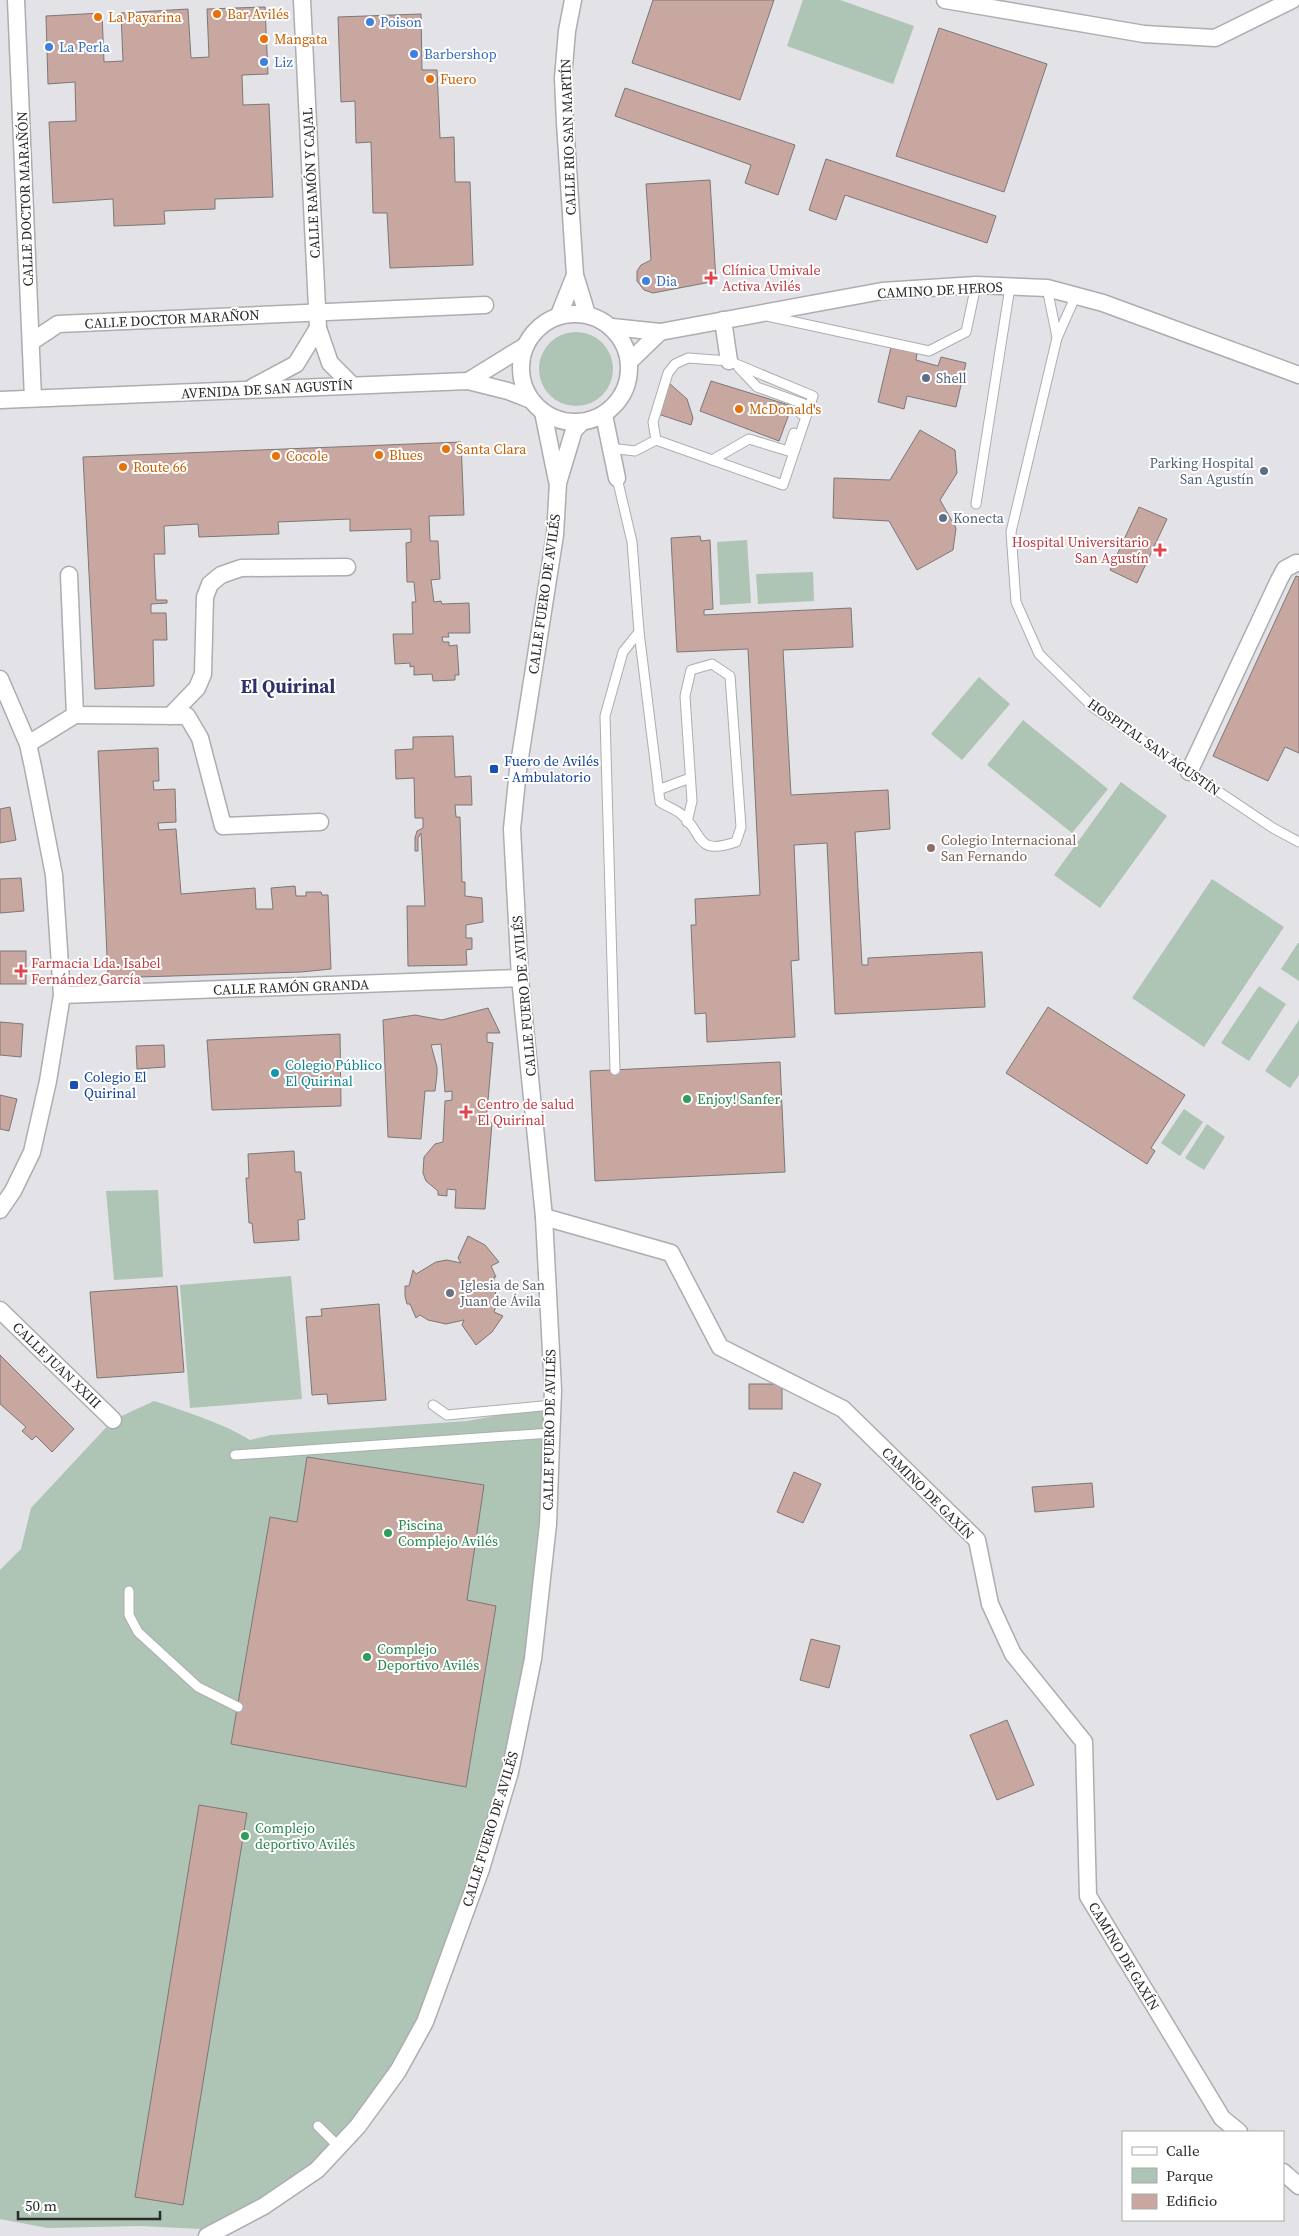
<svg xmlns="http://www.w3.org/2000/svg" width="1299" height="2236" viewBox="0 0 1299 2236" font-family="'Source Serif 4',serif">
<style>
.green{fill:#aec4b5}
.building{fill:#c8a7a0;stroke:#7c7776}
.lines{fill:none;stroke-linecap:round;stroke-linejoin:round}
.service-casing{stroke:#acadb1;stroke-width:11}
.minor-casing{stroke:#acadb1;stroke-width:19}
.service{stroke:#fff;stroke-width:9}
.minor{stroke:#fff;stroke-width:16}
.food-dot{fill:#e8710a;stroke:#fff;stroke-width:2}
.shop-dot{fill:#3f7fe0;stroke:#fff;stroke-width:2}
.health-dot{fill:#e0444e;stroke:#fff;stroke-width:2}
.service-dot{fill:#5c6f8a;stroke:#fff;stroke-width:2}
.transit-dot{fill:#1a4fb4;stroke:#fff;stroke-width:2}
.education-dot{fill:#8d6e63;stroke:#fff;stroke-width:2}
.culture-dot{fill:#0f9aa8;stroke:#fff;stroke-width:2}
.leisure-dot{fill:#2e9e5b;stroke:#fff;stroke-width:2}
.worship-dot{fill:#6b7280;stroke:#fff;stroke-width:2}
.labels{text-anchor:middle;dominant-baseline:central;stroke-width:4;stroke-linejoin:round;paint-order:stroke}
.food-label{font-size:14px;fill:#c56008;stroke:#fff;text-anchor:start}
.shop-label{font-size:14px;fill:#366cbe;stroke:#fff;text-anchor:start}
.street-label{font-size:14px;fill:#2b2b2d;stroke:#fff}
.health-label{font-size:14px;fill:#be3a42;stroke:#fff;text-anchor:start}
.service-label{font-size:14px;fill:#4e5e75;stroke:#fff;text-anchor:start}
.transit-label{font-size:14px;fill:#164399;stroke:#fff;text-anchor:start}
.education-label{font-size:14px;fill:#785e54;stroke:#fff;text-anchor:start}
.culture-label{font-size:14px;fill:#0d838f;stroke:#fff;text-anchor:start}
.leisure-label{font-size:14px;fill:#27864d;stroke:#fff;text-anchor:start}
.worship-label{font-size:14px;fill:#5b616d;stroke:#fff;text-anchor:start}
.district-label{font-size:19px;font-weight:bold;fill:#30316c;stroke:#fff}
</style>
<rect width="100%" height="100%" fill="#e2e2e7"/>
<g class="green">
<path d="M803,0H840L914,26L893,84L787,46Z"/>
<circle cx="576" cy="369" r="37"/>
<path d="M747,540L751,603L720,605L717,542Z"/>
<path d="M813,572L814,601L758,604L756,574Z"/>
<path d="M979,677L1010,704L962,760L931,734Z"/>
<path d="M1023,720L1108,789L1072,833L987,765Z"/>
<path d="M1121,782L1167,816L1100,908L1054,875Z"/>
<path d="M1212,879L1284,927L1204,1047L1132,998Z"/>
<path d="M1298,943H1299V981L1281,969Z"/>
<path d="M1259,986L1286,1004L1249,1061L1221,1043Z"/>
<path d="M1299,1020V1075L1290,1088L1265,1071Z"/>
<path d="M1184,1109L1203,1122L1180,1156L1161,1143Z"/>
<path d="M1207,1124L1225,1137L1204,1170L1185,1158Z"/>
<path d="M158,1190L163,1277L114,1280L106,1191Z"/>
<path d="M291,1276L302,1399L190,1408L180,1285Z"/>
<path d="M154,1401C187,1412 220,1422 250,1440L271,1435L467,1421L552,1405L548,1524L510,1772L425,2022L317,2170L221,2230L140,2226L48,2228L0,2219V1570L21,1549L31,1508L113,1420Z"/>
</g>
<g class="building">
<path d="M653,0H774L740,100L632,63Z"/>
<path d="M265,7L268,74L242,75L243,105L269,104L273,197L215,199V209L164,211L165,224L114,226L113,199L53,203L49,122L76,121L75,82L48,84L46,16L102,13L104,62L123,61L121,13L188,9L191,58L209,57L207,9Z"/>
<path d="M421,14L422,70H437L440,138L454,137L455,182H470L473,265L390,268L387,213H373L371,142L356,143L355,101L341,102L338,17Z"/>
<path d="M939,28L1047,64L1004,192L896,156Z"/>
<path d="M625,88L795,145L778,195L745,183L751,165L615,116Z"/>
<path d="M826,159L996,216L987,243L845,195L836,220L809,210Z"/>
<path d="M710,180L716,281L653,293L644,290L637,281V271L641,265L651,260L646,184Z"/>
<path d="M891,347L917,353L916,360L938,366L941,357L966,363L956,407L907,396L904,409L878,402Z"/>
<path d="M711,381L792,406L779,441L700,411Z"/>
<path d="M669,383L687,399L693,418L691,425L658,414Z"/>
<path d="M920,430L955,450L957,473L940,500L956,528L953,550L917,570L889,521L833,518L834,478L890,480Z"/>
<path d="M461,442L464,515L429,516L430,541H438L440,579L431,580L434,602L441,601L442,604L469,603L470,633H448L449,637H442L443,642H449V646L457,645L459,675H455V680L433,681L432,674L414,675V666L410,667V663L395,664L393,634H413L412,602H416L415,594L414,582H407L406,543L411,542V529L350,531V519L278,522L279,534L199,537L198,524L164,526L165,554H154L156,600H167V603L151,604V613H166L167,640H153L154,686L95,689L83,457Z"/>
<path d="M1139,507L1167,519L1137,583L1110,570Z"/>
<path d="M700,536L701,541L710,540L713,609L704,610V615L851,608L853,647L783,650L791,795L888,790L890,829L855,832L862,965H868V958L982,952L985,1007L835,1014L827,843L794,845L799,960L791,961L795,1037L707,1042L706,1013L695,1014L691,925H696L695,899L760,895L748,649L677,652L671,538Z"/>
<path d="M1296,576L1299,577V753L1285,747L1268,781L1213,756Z"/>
<path d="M453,736L455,777L471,776L472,805H455L456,817H460L462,882H465V896L482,898L483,922L466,925V938H472V949L466,950L467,965L408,966L407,906H425L421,833L418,838V851H415V838L417,831L423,828V818H415L414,778L396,779L395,750L413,749V737Z"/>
<path d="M158,748L159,781H153L154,790L175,789L176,822L158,823L159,830L176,829L181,894L255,888L256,909H273L271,888L295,886L296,896H306V892H321L322,895H328L331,969L301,972L108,978L98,751Z"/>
<path d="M10,807L16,840L0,843V809Z"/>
<path d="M21,878L24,911L0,913V879Z"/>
<rect x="0" y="951" width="26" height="33"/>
<path d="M1048,1007L1185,1095L1151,1148L1155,1151L1147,1164L1006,1073Z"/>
<path d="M488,1008L500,1033H487V1042L493,1043L486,1123H492L485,1209L455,1208L456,1190L447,1189V1196L438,1195V1191L426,1181L423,1173L424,1157L435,1144L443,1142L445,1101L452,1100V1091L445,1092L441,1044L431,1045L437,1067V1074L435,1091H425L421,1139L388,1137L383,1020L415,1015L442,1020Z"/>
<path d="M0,1022L23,1024L21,1057L0,1055Z"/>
<path d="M340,1034L341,1106L212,1110L207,1040Z"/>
<path d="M164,1045L165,1067L137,1069L136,1046Z"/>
<path d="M780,1062L785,1172L595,1181L590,1071Z"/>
<path d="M0,1095L17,1099L9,1131L0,1129Z"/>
<path d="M294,1151L295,1172H301L305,1219L298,1220L299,1240L254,1243L252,1223H249L246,1178H249L248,1154Z"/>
<path d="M468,1236L485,1245L499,1262L491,1266L496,1277H494L496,1300H498L494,1312L503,1316L492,1332L476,1345L462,1325L464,1320L446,1324L428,1320L420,1315L416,1318L410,1304H407L405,1296V1286H409L413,1270L416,1274L436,1262L447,1260L461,1263L458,1258Z"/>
<path d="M177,1286L184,1372L97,1378L90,1292Z"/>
<path d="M379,1304L386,1400L328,1404L327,1394L312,1395L306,1317L322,1316L321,1309Z"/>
<path d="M0,1355L74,1429L52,1452L36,1436L32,1440L22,1431L26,1427L0,1404Z"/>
<rect x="749" y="1384" width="33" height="25"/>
<path d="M307,1457L484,1485L467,1600L496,1606L466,1787L231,1744L270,1517L297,1522Z"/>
<path d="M794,1472L821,1484L803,1523L777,1512Z"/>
<path d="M1092,1483L1094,1507L1035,1512L1032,1487Z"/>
<path d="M811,1639L840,1646L829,1688L800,1680Z"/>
<path d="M1007,1720L1034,1785L997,1800L970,1735Z"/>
<path d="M199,1805L247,1813L183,2205L135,2197Z"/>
</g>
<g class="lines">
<defs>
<g id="service">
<path d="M1047,288L1057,337"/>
<path d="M1076,295L1057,338L1011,532L1016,602L1039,654L1094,708L1273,828L1299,842"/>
<path d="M767,316L929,351L966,332L976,285"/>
<path d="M688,358L729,361L813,396L783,485L656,440L653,422L668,373L675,364Z"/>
<path d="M739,368L757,387L804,404L801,414"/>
<path d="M610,448L635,451L656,440"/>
<path d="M712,460L749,439L788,451L794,433"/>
<path d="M617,478L632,542L639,632L660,802C666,806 675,809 681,814C705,834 694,856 736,842L741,827L730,676L712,664L691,670L685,696L692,801L687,822"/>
<path d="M976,504L1010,287"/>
<path d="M658,790L690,778"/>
<path d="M615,1070L605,716L623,652L639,632"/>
<path d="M433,1405L447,1415L552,1405"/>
<path d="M235,1455L551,1433"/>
<path d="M129,1591V1615L138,1632L198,1687L238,1707"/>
<path d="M318,2126L339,2147"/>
</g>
<g id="minor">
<path d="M16,0L33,398"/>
<path d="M302,0L318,328L330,363L352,385"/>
<path d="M573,0L567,31L563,78L565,123L575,275L587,314"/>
<path d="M945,0L1144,34L1215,38L1292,0"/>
<circle cx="575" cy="368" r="54"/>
<path d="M559,315L575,275"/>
<path d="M723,320L729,361"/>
<path d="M612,327L660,332L882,291L976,285L1047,288L1103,303L1299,375"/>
<path d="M31,342L58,324L485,305"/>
<path d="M630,361L660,332"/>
<path d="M468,381L525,346"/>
<path d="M253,387L296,364L318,328"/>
<path d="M0,400L468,381L508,391L531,400"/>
<path d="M543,412L557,481"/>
<path d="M604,415L617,478"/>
<path d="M0,679L28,744L33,767L54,875L62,995L48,1081L32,1152L13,1191L0,1210"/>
<path d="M75,715L187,716L200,738L223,826L320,822"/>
<path d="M170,716L197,688L203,674L205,597L210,584L221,575L241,568L347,567"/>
<path d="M28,744L75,715L69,575"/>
<path d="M1189,772L1279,580L1285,569L1296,563H1299"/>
<path d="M62,995L520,978"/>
<path d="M544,1217L671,1253L720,1347L843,1409L977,1540L990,1604L1013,1654L1084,1742L1088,1896L1222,2118L1239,2132"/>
<path d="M0,1310L113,1420"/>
<path d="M1283,2172L1299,2186"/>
<path d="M207,2236L264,2206L317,2170L358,2126L398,2071L425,2022L481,1869L510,1772L533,1659L548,1524L553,1390L544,1217L520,978L512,829L518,770L555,535L558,483L574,430L581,423"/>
</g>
</defs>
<use href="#service" class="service-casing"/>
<use href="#minor" class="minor-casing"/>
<use href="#service" class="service"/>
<use href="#minor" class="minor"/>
</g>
<g class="food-dot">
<circle cx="217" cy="14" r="5"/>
<circle cx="98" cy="17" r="5"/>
<circle cx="264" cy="39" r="5"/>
<circle cx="430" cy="79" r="5"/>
<circle cx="739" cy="409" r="5"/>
<circle cx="446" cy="449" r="5"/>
<circle cx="379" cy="455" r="5"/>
<circle cx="276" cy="456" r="5"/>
<circle cx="123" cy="467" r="5"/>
</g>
<g class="shop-dot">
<circle cx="370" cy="22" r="5"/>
<circle cx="49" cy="47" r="5"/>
<circle cx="414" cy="54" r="5"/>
<circle cx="264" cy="62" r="5"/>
<circle cx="646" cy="281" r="5"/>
</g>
<g class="health-dot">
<path d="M708.5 270.5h5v5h5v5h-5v5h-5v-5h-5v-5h5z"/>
<path d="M1157.5 542.5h5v5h5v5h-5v5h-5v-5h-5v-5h5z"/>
<path d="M18.5 963.5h5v5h5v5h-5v5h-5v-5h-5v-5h5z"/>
<path d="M463.5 1104.5h5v5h5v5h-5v5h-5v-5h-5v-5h5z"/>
</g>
<g class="service-dot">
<circle cx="926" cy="378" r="5"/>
<circle cx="1264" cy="471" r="5"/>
<circle cx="943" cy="518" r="5"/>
</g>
<g class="transit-dot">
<rect x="489" y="764" width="10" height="10" rx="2.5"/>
<rect x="69" y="1080" width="10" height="10" rx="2.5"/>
</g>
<circle class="education-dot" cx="931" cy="848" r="5"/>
<circle class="culture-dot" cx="275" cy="1073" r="5"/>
<g class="leisure-dot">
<circle cx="687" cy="1099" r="5"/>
<circle cx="388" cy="1533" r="5"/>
<circle cx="367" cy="1657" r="5"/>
<circle cx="245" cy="1836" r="5"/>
</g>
<circle class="worship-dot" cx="450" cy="1293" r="5"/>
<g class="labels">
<g class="food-label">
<text x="227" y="14">Bar Avilés</text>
<text x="108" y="17">La Payarina</text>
<text x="274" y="39">Mangata</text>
<text x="440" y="79">Fuero</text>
<text x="749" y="409">McDonald's</text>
<text x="456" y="449">Santa Clara</text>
<text x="389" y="455">Blues</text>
<text x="286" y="456">Cocole</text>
<text x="133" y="467">Route 66</text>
</g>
<g class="shop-label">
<text x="380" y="22">Poison</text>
<text x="59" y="47">La Perla</text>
<text x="424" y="54">Barbershop</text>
<text x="274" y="62">Liz</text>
<text x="656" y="281">Dia</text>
</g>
<g class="street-label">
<text transform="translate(568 137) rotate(-92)">CALLE RIO SAN MARTÍN</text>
<text transform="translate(311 183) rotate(-93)">CALLE RAMÓN Y CAJAL</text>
<text transform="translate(25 199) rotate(-92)">CALLE DOCTOR MARAÑÓN</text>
<text transform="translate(940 290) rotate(-3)">CAMINO DE HEROS</text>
<text transform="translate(172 319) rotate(-3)">CALLE DOCTOR MARAÑON</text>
<text transform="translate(267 389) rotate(-3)">AVENIDA DE SAN AGUSTÍN</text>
<text transform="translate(544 594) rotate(-82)">CALLE FUERO DE AVILÉS</text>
<text transform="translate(1154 747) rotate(35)">HOSPITAL SAN AGUSTÍN</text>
<text transform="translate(291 987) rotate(-2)">CALLE RAMÓN GRANDA</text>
<text transform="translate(524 996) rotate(-95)">CALLE FUERO DE AVILÉS</text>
<text transform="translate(57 1365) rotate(44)">CALLE JUAN XXIII</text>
<text transform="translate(549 1430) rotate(-89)">CALLE FUERO DE AVILÉS</text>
<text transform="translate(928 1493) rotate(45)">CAMINO DE GAXÍN</text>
<text transform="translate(490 1829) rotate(-73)">CALLE FUERO DE AVILÉS</text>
<text transform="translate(1124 1956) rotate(59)">CAMINO DE GAXÍN</text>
</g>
<g class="health-label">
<text x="722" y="270">Clínica Umivale<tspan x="722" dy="16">Activa Avilés</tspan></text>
<text x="1149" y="542" text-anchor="end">Hospital Universitario<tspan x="1149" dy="16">San Agustín</tspan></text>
<text x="31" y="963">Farmacia Lda. Isabel<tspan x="31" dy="16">Fernández García</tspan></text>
<text x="477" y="1104">Centro de salud<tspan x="477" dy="16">El Quirinal</tspan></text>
</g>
<g class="service-label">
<text x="936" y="378">Shell</text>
<text x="1254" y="463" text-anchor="end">Parking Hospital<tspan x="1254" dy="16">San Agustín</tspan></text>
<text x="953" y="518">Konecta</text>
</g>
<g class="transit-label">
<text x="504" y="761">Fuero de Avilés<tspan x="504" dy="16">- Ambulatorio</tspan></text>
<text x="84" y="1077">Colegio El<tspan x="84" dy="16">Quirinal</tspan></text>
</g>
<g class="education-label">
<text x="941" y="840">Colegio Internacional<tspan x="941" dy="16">San Fernando</tspan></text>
</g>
<g class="culture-label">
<text x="285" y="1065">Colegio Público<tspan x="285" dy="16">El Quirinal</tspan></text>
</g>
<g class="leisure-label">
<text x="697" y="1099">Enjoy! Sanfer</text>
<text x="398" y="1525">Piscina<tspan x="398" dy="16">Complejo Avilés</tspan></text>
<text x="377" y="1649">Complejo<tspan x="377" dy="16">Deportivo Avilés</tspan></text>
<text x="255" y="1828">Complejo<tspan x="255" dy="16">deportivo Avilés</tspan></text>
</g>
<g class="worship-label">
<text x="460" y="1285">Iglesia de San<tspan x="460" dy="16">Juan de Ávila</tspan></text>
</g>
<g class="district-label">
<text x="288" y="686">El Quirinal</text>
</g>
</g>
<rect x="1122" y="2131" width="162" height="90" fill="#ffffff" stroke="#aaaaab"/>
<rect x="1132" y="2147" width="25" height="8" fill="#ffffff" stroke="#aaaaab"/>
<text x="1166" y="2156" font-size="15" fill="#2b2b2d">Calle</text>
<rect x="1132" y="2168" width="25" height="15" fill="#aec4b5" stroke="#aaaaab"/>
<text x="1166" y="2181" font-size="15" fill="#2b2b2d">Parque</text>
<rect x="1132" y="2194" width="25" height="15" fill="#c8a7a0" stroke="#aaaaab"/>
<text x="1166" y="2206" font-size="15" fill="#2b2b2d">Edificio</text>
<path d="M18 2211v8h142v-8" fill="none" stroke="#2b2b2d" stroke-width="2.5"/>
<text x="25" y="2211" font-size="15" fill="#2b2b2d" stroke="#ffffff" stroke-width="4" paint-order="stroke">50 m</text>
</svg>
